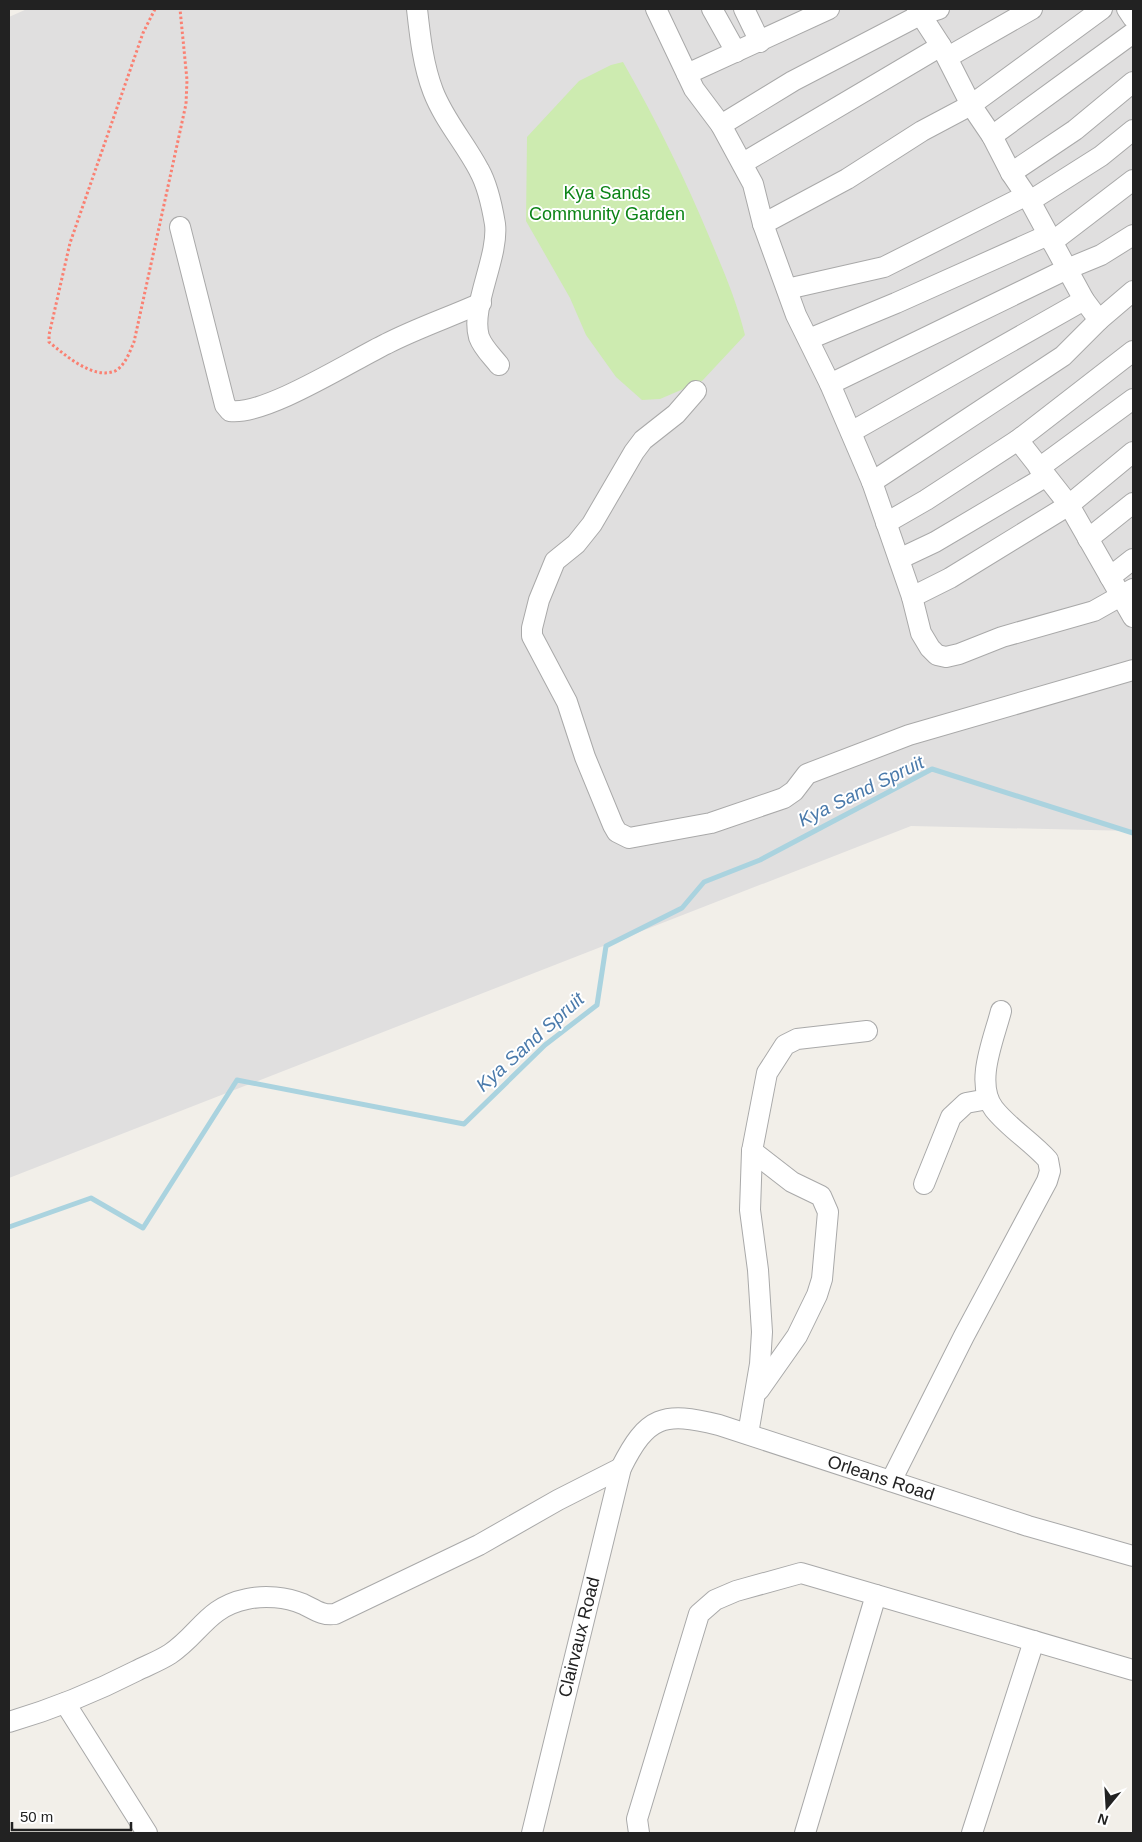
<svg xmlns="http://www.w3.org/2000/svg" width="1142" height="1842" viewBox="0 0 1142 1842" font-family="Helvetica,sans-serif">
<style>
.residential{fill:#e0dfdf}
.grass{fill:#cdebb0}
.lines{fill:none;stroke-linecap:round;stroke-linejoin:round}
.stream{stroke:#aad3df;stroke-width:5}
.minor-casing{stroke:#a9a9a9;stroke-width:22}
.path{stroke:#fa8072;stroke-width:3;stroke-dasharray:2.5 2.5;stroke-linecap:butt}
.minor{stroke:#fff;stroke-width:20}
.labels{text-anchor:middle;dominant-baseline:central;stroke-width:4;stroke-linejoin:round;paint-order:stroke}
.park-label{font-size:18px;fill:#0c8416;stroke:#fff}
.street-label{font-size:18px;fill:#222;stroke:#fff}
.water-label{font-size:19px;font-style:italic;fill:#4a7aab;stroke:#fff}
</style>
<rect width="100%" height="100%" fill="#f2efe9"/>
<path class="residential" d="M27,9H1133V831L911,826L9,1178V17Z"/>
<path class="grass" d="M623,62C656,120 686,180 711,241C724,272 737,302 745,335L702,381L660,399L642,400L616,377L586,335L570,298L526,221L527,137L579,81L611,65Z"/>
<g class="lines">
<path class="stream" d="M9,1227L91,1198L143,1228L237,1080L464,1124L545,1045L597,1005L606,946L682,908L704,882L760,860L932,769L1133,833"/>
<defs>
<g id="minor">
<path d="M417,9C420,36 423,65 433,91C444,120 465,143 479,170C488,186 492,206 495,224C499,257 470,307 479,337C483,348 492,356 499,365"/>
<path d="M656,9L694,89L721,125L753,184L763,224L796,315L830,384L872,482L912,597L921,633L930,648L937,655L946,657L959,654L1002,637L1094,611L1133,589"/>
<path d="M712,9L736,52"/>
<path d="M744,9L760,42"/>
<path d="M917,9L941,46L971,105L992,136L1011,173L1030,201L1084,300L1099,320"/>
<path d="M1127,9L1133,18"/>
<path d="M948,57L1032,9"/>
<path d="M687,74L829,9"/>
<path d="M721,125L793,81L920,15L939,9"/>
<path d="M992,136L1133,33"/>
<path d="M743,163L941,46"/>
<path d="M1011,173L1075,130L1133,82"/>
<path d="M1030,201L1101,156L1133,130"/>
<path d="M763,224L847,179L922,131L971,105L1102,9"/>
<path d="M180,227L225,405L230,411C265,416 351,361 386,344C417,328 450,317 481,303"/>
<path d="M1052,242L1133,180"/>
<path d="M787,289L884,267L1025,196"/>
<path d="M809,339L896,303L1048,235"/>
<path d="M830,384L1067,269L1101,255L1133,235"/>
<path d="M696,391L676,414L643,440L634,452L592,524L576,544L555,561L539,600L532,628V636L567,702L585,757L613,825L617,832L629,838L711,823L784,798L794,791L807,774L909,735L1133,670"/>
<path d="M851,432L1084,300"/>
<path d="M1018,440L1069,505L1133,617"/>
<path d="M1039,468L1133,399"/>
<path d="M872,482L1063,356L1099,320L1133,291"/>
<path d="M886,523L926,500L1018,440L1133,351"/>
<path d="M1088,539L1133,503"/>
<path d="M899,559L935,542L1045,477"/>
<path d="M1110,577L1133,559"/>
<path d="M912,597L950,578L1069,505L1133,452"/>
<path d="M752,1151L792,1182L821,1196L828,1212L822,1279L817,1295L797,1336L759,1390"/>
<path d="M924,1184L951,1117L966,1103L988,1099"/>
<path d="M748,1434L760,1364L762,1332L758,1270L750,1210L752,1151L767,1073L785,1045L797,1039L867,1031"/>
<path d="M891,1481L964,1336L1047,1181L1050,1171L1048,1160C1032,1142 1009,1128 994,1109C974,1083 994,1039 1001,1011"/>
<path d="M65,1703L147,1833"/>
<path d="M9,1722C53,1709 95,1692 136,1671C148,1665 159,1661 170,1654C200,1634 207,1607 247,1599C265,1595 286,1597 303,1604C314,1609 322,1616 335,1614L479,1545L558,1500L621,1468"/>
<path d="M532,1833L621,1468C647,1416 663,1411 719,1425L1028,1526L1133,1556"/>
<path d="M639,1833L637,1819L699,1614L715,1600L736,1591L801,1573L1133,1670"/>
<path d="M805,1833L876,1595"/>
<path d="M972,1833L1034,1641"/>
</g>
</defs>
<use href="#minor" class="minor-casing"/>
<path class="path" d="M155,9L143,33L70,243L49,335V342C65,355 93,380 115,371C125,366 130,351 134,342L186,104L187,80L180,9"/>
<use href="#minor" class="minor"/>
</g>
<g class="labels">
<g class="park-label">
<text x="607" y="193">Kya Sands<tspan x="607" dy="21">Community Garden</tspan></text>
</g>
<g class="street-label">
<text transform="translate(881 1478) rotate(18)">Orleans Road</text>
<text transform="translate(579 1637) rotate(-76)">Clairvaux Road</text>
</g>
<g class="water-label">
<text transform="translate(861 791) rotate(-26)">Kya Sand Spruit</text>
<text transform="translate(530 1042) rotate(-42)">Kya Sand Spruit</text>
</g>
</g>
<rect width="1142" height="1842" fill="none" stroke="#222222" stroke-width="20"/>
<g transform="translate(1107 1807) rotate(198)" stroke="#ffffff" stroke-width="4" paint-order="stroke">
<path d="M0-4L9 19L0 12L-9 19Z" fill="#222222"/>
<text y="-8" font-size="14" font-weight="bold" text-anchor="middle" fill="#222222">N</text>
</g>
<path d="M12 1822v8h119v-8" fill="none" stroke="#222222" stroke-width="2.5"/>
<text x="20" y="1822" font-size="15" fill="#222222" stroke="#ffffff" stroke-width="4" paint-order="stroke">50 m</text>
</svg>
